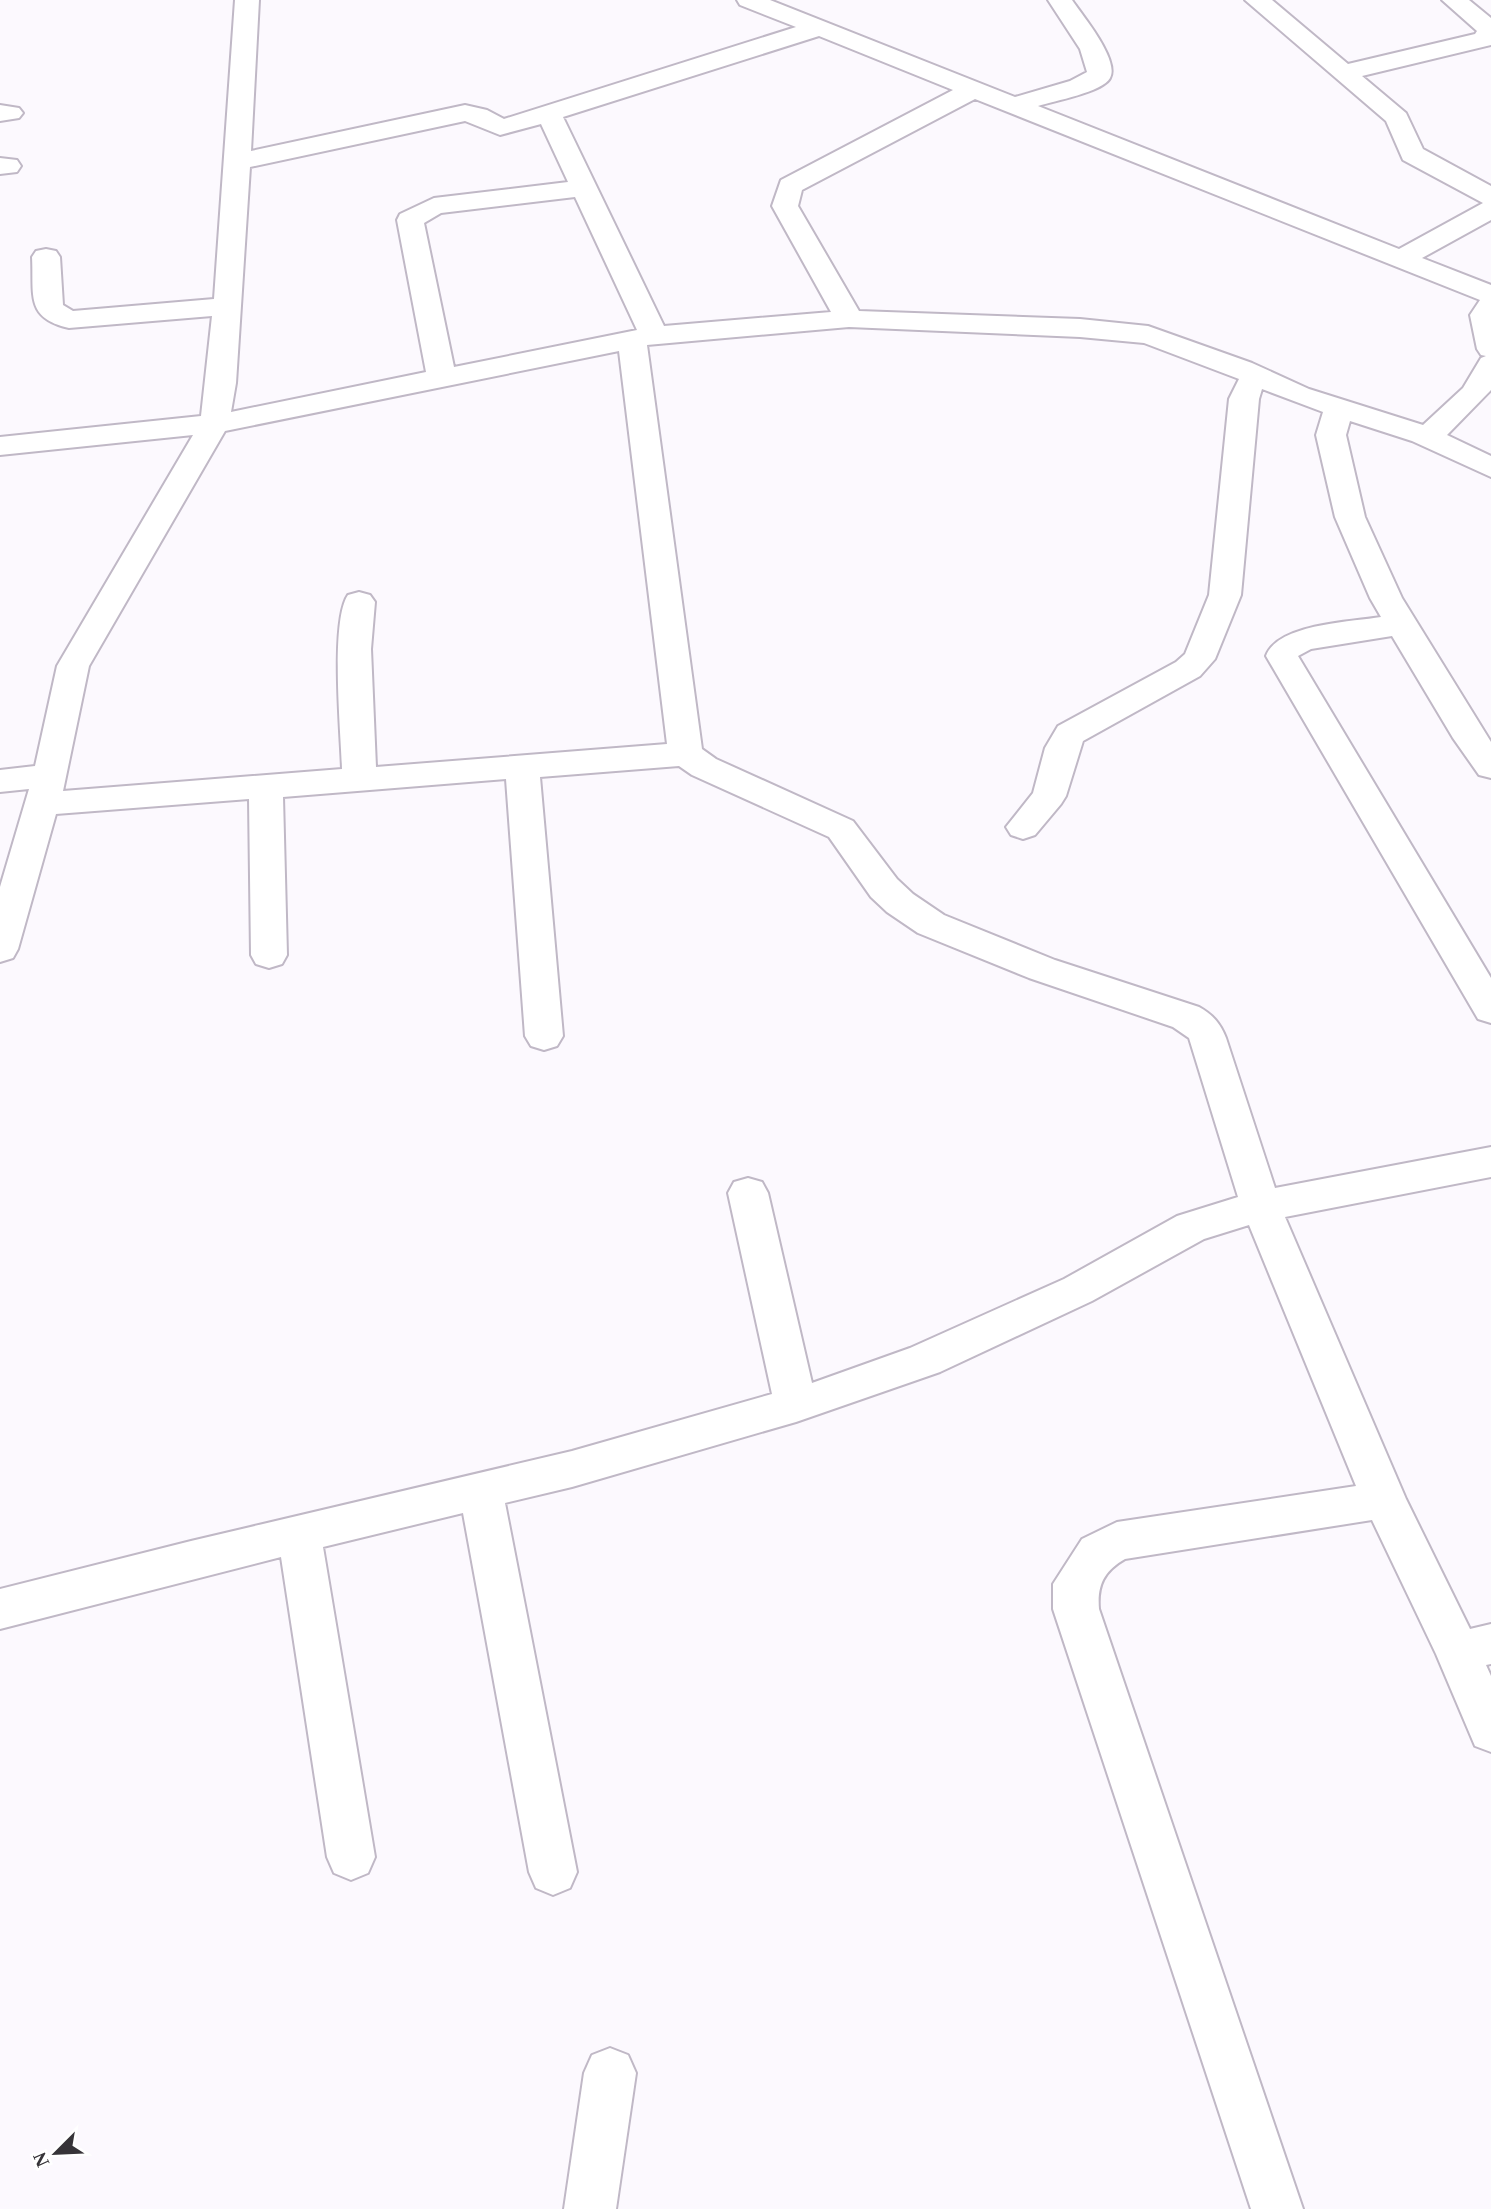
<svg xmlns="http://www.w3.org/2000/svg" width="1491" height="2209" viewBox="0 0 1491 2209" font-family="'Times New Roman',serif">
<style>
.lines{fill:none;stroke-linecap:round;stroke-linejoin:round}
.minor-casing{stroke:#c0b8c6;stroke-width:4}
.minor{fill:#fff;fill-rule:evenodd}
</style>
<rect width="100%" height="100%" fill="#fcf9fe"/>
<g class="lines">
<defs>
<g id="minor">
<path d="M235,0H259L251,151L465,105L487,110L504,119L796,27L740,5L737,0H770L1015,97L1070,81L1087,72L1080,49L1048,0H1072C1082,15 1120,60 1110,78C1103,92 1054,101 1038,106L1399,249L1483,203L1403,160L1386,121L1245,0H1272L1348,64L1475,34L1477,31L1442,0H1469L1491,18V45L1362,76L1406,113L1423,149L1491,186V220L1422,258L1491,285V390L1447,435L1491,456V477L1412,441L1350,421L1346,435L1365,517L1402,598L1491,742V778L1479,775L1453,738L1392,636L1311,649L1298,656L1491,978V1023L1478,1019L1266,656C1277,624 1351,622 1381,617L1370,598L1335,517L1316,435L1323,412L1262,389L1259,399L1241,595L1215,659L1200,676L1083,741L1066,796L1061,804L1035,835L1023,839L1011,835L1006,827L1033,793L1045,748L1058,726L1176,662L1185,654L1209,595L1229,399L1239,379L1144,343L1080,337L849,327L647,345L702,749L716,759L853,821L897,879L913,894L944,915L1055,960L1199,1007C1213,1015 1220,1023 1226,1038L1275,1188L1491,1147V1177L1285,1217L1406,1499L1470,1629L1491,1624V1664L1486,1665L1491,1676V1752L1475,1746L1436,1654L1372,1520L1125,1559C1104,1571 1097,1585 1099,1609L1303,2209H1251L1053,1609V1584L1082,1539L1117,1522L1356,1486L1249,1225L1204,1239L1092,1301L940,1372L796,1422L572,1487L505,1503L577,1872L570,1888L553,1895L536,1888L529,1872L463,1513L323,1547L375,1857L368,1873L351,1880L334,1873L327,1857L281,1557L0,1629V1589L191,1541L572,1451L772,1394L728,1193L734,1182L748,1178L762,1182L768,1193L812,1383L910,1348L1064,1279L1177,1216L1238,1197L1189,1038L1173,1027L1029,978L918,933L887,912L871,897L829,837L692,775L679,766L540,777L563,1036L557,1046L544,1050L531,1046L525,1036L506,779L283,797L287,955L282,964L269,968L256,964L251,955L249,799L56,814L18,949L13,958L0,962V887L29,789L0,792V770L35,766L57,666L193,435L0,455V437L201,416L212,316L69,328C25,318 34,295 32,257L36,251L46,249L56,251L60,257L63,305L73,311L214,299ZM819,36L953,90L781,180L772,206L831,312L664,326L563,117ZM975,99L1480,300L1470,315L1477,349L1481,355L1486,356L1481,358L1463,388L1423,425L1309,389L1252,363L1148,326L1080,319L859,311L798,206L802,190ZM465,121L500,135L541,124L568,182L434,198L400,214L397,220L426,372L231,412L236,383L250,167ZM575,197L637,330L454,367L424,223L441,213ZM619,351L667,744L376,767L371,649L375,602L370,595L359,592L348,595C330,621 341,734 342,769L63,791L89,666L225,431Z"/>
<path d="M0,105L19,108L23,113L19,118L0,121Z"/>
<path d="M0,158L17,160L21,166L17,172L0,174Z"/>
<path d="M610,2048L628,2055L636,2073L616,2209H564L584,2073L592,2055Z"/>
</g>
</defs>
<use href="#minor" class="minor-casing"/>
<use href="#minor" class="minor"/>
</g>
<g transform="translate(56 2153) rotate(246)" stroke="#ffffff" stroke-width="5" paint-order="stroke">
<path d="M0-5L12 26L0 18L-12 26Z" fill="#363338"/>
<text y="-10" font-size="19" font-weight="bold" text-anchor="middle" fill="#363338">N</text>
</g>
</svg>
